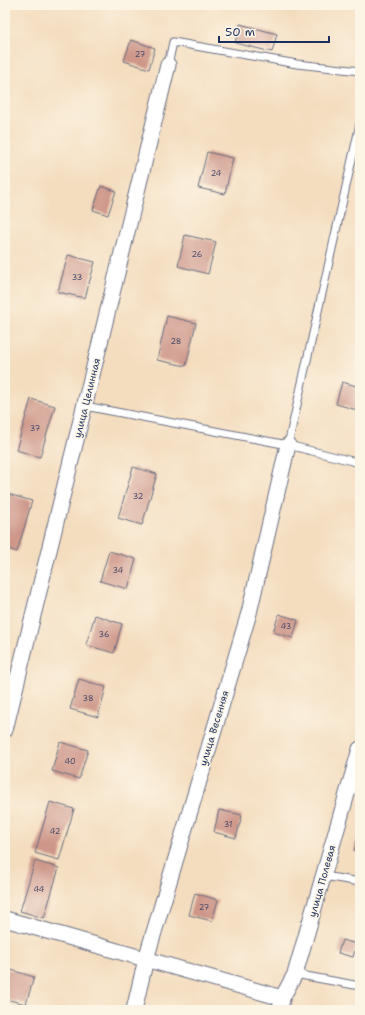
<svg xmlns="http://www.w3.org/2000/svg" width="365" height="1015" font-family="'Shantell Sans',sans-serif">
	<style>
		.building { fill: #cd9689 }
		.lines { fill: none; stroke-linecap: round; stroke-linejoin: round }
		.service-casing { stroke: #676c80; stroke-width: 9 }
		.minor-casing { stroke: #676c80; stroke-width: 17 }
		.service { stroke: #fff; stroke-width: 7 }
		.minor { stroke: #fff; stroke-width: 15 }
		.labels { text-anchor: middle; dominant-baseline: central; stroke-width: 3; stroke-linejoin: round; paint-order: stroke }
		.number-label { font-size: 8px; fill: #484969 }
		.street-label { font-size: 10px; fill: #1b2f5e; stroke: #fcf5e5 }
	</style>
	<rect width="100%" height="100%" fill="#fcf5e5"/>
	<filter id="ink" filterUnits="userSpaceOnUse"><feTurbulence type="fractalNoise" baseFrequency=".025" numOctaves="2"/><feDisplacementMap in="SourceGraphic" scale="8" xChannelSelector="R" yChannelSelector="G"/><feConvolveMatrix kernelMatrix="1 2 1 2 8 2 1 2 1" color-interpolation-filters="sRGB"/></filter>
	<filter id="wash" filterUnits="userSpaceOnUse"><feTurbulence type="fractalNoise" baseFrequency=".012" numOctaves="4" result="noise"/><feDisplacementMap in="SourceGraphic" scale="16" xChannelSelector="R" yChannelSelector="G"/><feGaussianBlur stdDeviation="0.9" result="paint"/><feColorMatrix in="noise" values="0 0 0 0 0 0 0 0 0 0 0 0 0 0 0 0 0 1.4 0 .05"/><feComposite in="paint" operator="in"/></filter>
	<g filter="url(#wash)">
		<rect width="100%" height="100%" fill="#f4ddbf"/>
		<g id="blocks">
			<g class="building">
				<path d="M240 24 277 34 272 52 235 43Z"/>
				<path d="M131 40 155 48 149 69 124 61Z"/>
				<path d="M207 152 233 158 225 194 198 188Z"/>
				<path d="M101 186 116 191 108 215 93 210Z"/>
				<path d="M185 235 216 242 208 274 178 266Z"/>
				<path d="M68 255 95 262 85 298 58 292Z"/>
				<path d="M167 316 196 323 186 366 157 360Z"/>
				<path d="M342 382 360 387V399L357 410 336 404Z"/>
				<path d="M31 399 55 406 40 457 16 450Z"/>
				<path d="M133 467 157 474 142 525 118 518Z"/>
				<path d="M8 494 32 501 17 552 5 548V503Z"/>
				<path d="M109 551 136 559 128 589 100 581Z"/>
				<path d="M279 614 298 620 293 638 273 632Z"/>
				<path d="M95 615 122 624 114 653 86 645Z"/>
				<path d="M79 679 106 687 98 717 70 709Z"/>
				<path d="M60 742 88 750 79 779 52 771Z"/>
				<path d="M50 802 74 809 59 860 35 853Z"/>
				<path d="M219 810 242 815 236 838 214 832Z"/>
				<path d="M360 830V853L354 851Z"/>
				<path d="M35 861 59 868 44 918 20 911Z"/>
				<path d="M195 893 218 900 212 921 189 915Z"/>
				<path d="M342 940 357 944 353 957 338 953Z"/>
				<path d="M8 969 34 977 26 1004 5 999V979Z"/>
			</g>
		</g>
	</g>
	<g filter="url(#ink)">
		<use href="#blocks" fill-opacity="0" stroke="#676c80" stroke-width="1"/>
		<g class="lines">
			<defs>
				<g id="service">
					<path d="M168 65 173 42 297 64 360 71"/>
					<path d="M85 406 288 445 360 463"/>
					<path d="M288 445 360 124"/>
					<path d="M324 876 360 882"/>
					<path d="M295 974 360 986"/>
				</g>
				<g id="minor">
					<path d="M5 730 168 65"/>
					<path d="M5 919 282 998"/>
					<path d="M134 1010 146 959 249 613 288 445"/>
					<path d="M280 1010 282 998 295 974 360 749"/>
				</g>
			</defs>
			<use href="#service" class="service-casing"/>
			<use href="#minor" class="minor-casing"/>
			<use href="#service" class="service"/>
			<use href="#minor" class="minor"/>
		</g>
	</g>
	<g class="labels">
		<g class="number-label">
			<text x="140" y="54">27</text>
			<text x="216" y="173">24</text>
			<text x="197" y="254">26</text>
			<text x="77" y="277">33</text>
			<text x="176" y="341">28</text>
			<text x="35" y="428">37</text>
			<text x="138" y="496">32</text>
			<text x="118" y="570">34</text>
			<text x="286" y="626">43</text>
			<text x="104" y="634">36</text>
			<text x="88" y="698">38</text>
			<text x="70" y="761">40</text>
			<text x="228" y="824">31</text>
			<text x="55" y="831">42</text>
			<text x="39" y="889">44</text>
			<text x="204" y="907">27</text>
		</g>
		<g class="street-label">
			<text transform="translate(87 398) rotate(-76)">улица Целинная</text>
			<text transform="translate(214 728) rotate(-73)">улица Весенняя</text>
			<text transform="translate(322 881) rotate(-74)">улица Полевая</text>
		</g>
	</g>
	<rect width="365" height="1015" fill="none" stroke="#fcf5e5" stroke-width="20"/>
	<path d="M219 36v6h110v-6" fill="none" stroke="#1b2f5e" stroke-width="2"/>
	<text x="225" y="36" font-size="12" fill="#1b2f5e" stroke="#fcf5e5" stroke-width="3" paint-order="stroke">50 m</text>
</svg>
